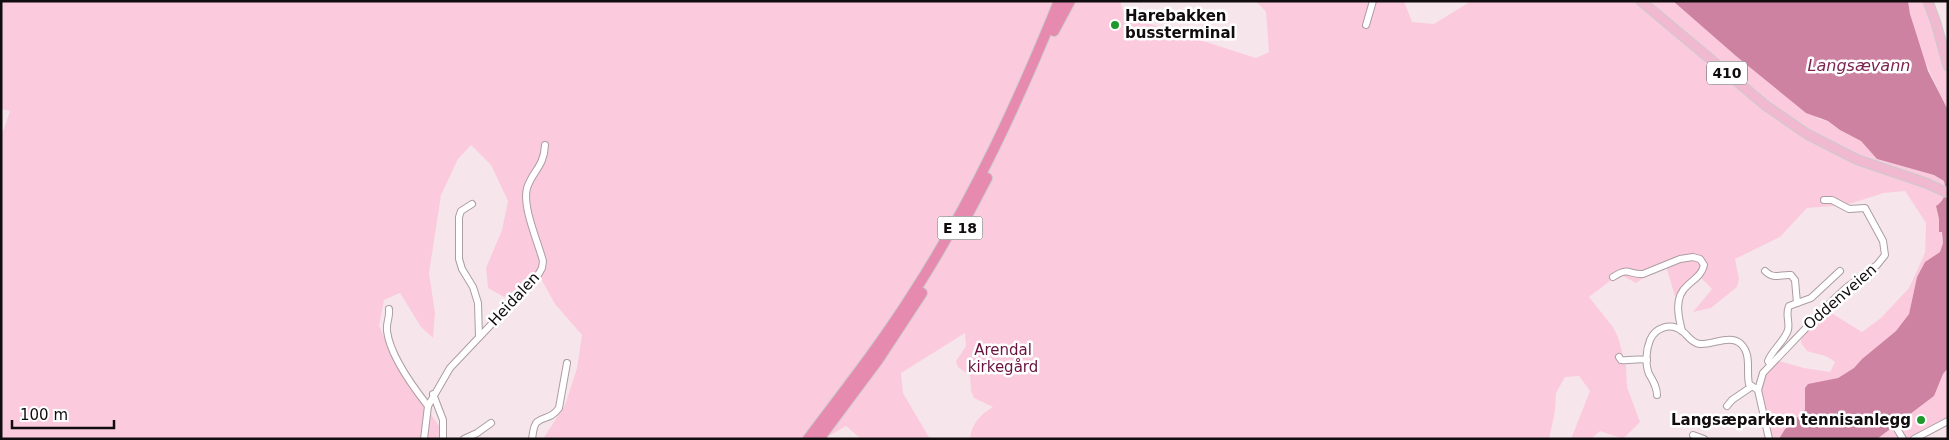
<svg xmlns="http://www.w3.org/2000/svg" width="1949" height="440" font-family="'DejaVu Sans',sans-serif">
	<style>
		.green { fill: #fbcbdd }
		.water { fill: #cc82a0 }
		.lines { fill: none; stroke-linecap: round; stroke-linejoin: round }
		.minor-casing { stroke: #ac9da2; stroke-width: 8 }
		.major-casing { stroke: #cbcaca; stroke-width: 11 }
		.highway-casing { stroke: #cbcaca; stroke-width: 12 }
		.minor { stroke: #fff; stroke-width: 6 }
		.major { stroke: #f0b9d0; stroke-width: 9 }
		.highway { stroke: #e68ab0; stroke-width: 10 }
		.poi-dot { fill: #1f992c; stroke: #fff; stroke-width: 2 }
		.labels { text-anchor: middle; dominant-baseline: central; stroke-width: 5; stroke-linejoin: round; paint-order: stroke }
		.shield { fill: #fff; stroke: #585556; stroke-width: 1 }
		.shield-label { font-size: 14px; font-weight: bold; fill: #110c0e }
		.poi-label { font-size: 15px; font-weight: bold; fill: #110c0e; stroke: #fff; text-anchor: start }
		.street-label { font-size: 15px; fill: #110c0e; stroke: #fff }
		.park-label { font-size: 15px; fill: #6a1240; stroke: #fff }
		.water-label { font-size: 16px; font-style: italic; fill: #7c244f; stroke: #fff }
	</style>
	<rect width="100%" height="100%" fill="#f6e6eb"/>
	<g class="green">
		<path d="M1 1H1120L1125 16 1256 58 1269 52 1266 12 1256 1H1404L1412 22 1434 24 1471 1H1673L1736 56 1819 119 1828 121 1840 130 1861 141 1877 159 1934 175 1944 181C1947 192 1945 200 1936 207L1939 219V232H1942L1943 243 1940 252 1925 262 1917 277 1909 314 1896 331 1862 359 1854 368 1838 378 1811 384V405L1785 429 1779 439H1765L1767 427 1755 395 1775 360 1804 368 1830 372 1835 362C1826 354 1818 355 1807 351L1801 343 1802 332 1828 311 1862 332 1881 318 1909 288 1925 253 1926 223 1905 191 1884 193 1846 205 1807 208 1780 237 1735 259 1739 279 1737 287 1711 308 1693 312 1712 289 1700 277 1691 283 1681 303 1676 300 1666 266 1656 270 1636 283 1619 274 1589 297 1613 327 1618 337 1626 366 1627 387 1640 422 1623 439 1600 431 1591 439H1571L1590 391 1579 376 1565 377 1556 393 1555 411 1549 439H970C971 424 981 414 993 407L974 398 971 391 970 376 958 367 956 361 966 346 965 333 901 373 903 393 930 439H861L846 426 824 439H543L565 405 577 368 582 335 555 304 540 277 504 297 488 288 486 268 502 230 508 201 491 165 471 145 458 159 441 195 429 273 435 313 433 338 421 327 400 293 384 300 379 326 396 363 441 429 438 439H1V132L4 129 10 111 1 109Z"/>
		<path d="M1908 1H1926L1948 61V110C1931 76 1913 40 1908 1Z"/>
		<path d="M1948 368V418L1915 439H1877L1934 396 1943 374Z"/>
	</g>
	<path class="water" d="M1673 1H1908L1910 14 1928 71 1948 110V368L1943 374 1934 396 1877 439H1779L1785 429 1805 410V388L1808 384 1838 378 1854 368 1862 359 1896 331 1909 314 1917 277 1925 262 1940 252 1943 243 1942 232H1939V219L1936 206C1945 200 1947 192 1944 181L1934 175 1877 159 1861 141 1840 130 1828 121 1806 113 1736 56Z"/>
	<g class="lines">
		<defs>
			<g id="minor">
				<path d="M1366 25 1373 1"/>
				<path d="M472 204 461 211 459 217V259L462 269 473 287 478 303 479 337"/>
				<path d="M1765 271C1774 280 1781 274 1791 275L1795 280 1797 303"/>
				<path d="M1613 277C1630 266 1628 275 1643 274L1680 259 1693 257 1700 259 1704 265C1702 275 1694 279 1687 286 1674 297 1678 316 1682 331"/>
				<path d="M389 309C390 317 386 323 387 331 390 355 413 387 428 406"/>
				<path d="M1619 357 1621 360C1630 361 1638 358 1647 360"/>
				<path d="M1770 364 1768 361C1772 350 1784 342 1788 330 1790 322 1785 314 1789 306L1811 298 1840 271"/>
				<path d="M433 394 443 420V439"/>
				<path d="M1657 395C1657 387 1653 381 1649 374 1645 364 1646 350 1650 340 1655 328 1670 322 1682 331 1688 335 1691 343 1700 344 1713 345 1730 334 1741 344 1752 355 1746 371 1749 384L1758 390"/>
				<path d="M1727 406 1732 400 1751 387"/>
				<path d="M1896 427 1903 439"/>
				<path d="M1693 435 1704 439"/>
				<path d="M424 439 428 406 450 368 538 275 542 268 543 261C538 242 522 207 527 188 533 170 544 167 545 145"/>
				<path d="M464 439 477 433 491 423"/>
				<path d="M532 439C533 434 533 426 537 422 545 416 551 419 559 408L567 363"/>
				<path d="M1769 439 1758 390 1763 373 1826 307 1846 288 1877 265 1885 255 1883 241 1865 208 1849 209 1832 200H1824"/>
				<path d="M1914 439 1948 421"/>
			</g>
			<g id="major">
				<path d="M1641 1 1765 105 1807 134 1858 160 1926 183 1948 193"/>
				<path d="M1928 1 1936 23 1948 66"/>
			</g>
			<g id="highway">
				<path d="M1054 31 1070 1"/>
				<path d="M968 214 987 178"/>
				<path d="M808 439C844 391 882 343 914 292 973 200 1018 102 1059 1"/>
				<path d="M819 439 878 360 922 293"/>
			</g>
		</defs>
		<use href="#minor" class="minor-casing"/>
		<use href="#major" class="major-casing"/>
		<use href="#highway" class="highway-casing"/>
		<use href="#minor" class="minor"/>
		<use href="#major" class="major"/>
		<use href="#highway" class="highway"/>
	</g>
	<g class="poi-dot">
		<circle cx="1115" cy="25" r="5"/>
		<circle cx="1921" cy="420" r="5"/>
	</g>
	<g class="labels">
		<g class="shield">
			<rect x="1707" y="61.5" width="40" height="23" rx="4"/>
			<rect x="937.5" y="216.5" width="45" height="23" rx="4"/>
		</g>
		<g class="shield-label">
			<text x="1727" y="73">410</text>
			<text x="960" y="228">E 18</text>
		</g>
		<g class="poi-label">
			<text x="1125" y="16">Harebakken<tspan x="1125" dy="17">bussterminal</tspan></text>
			<text x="1911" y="420" text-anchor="end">Langsæparken tennisanlegg</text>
		</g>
		<g class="street-label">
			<text transform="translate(1840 297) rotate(-41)">Oddenveien</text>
			<text transform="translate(514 299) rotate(-47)">Heidalen</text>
		</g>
		<g class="park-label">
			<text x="1003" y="350">Arendal<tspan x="1003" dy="17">kirkegård</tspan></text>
		</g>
		<g class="water-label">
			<text x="1859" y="65">Langsævann</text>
		</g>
	</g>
	<rect width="1949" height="440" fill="none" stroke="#110c0e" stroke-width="5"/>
	<path d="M12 420v8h102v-8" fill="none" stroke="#110c0e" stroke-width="2.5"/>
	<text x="20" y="420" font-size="15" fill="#110c0e" stroke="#ffffff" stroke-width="4" paint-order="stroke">100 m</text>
</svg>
